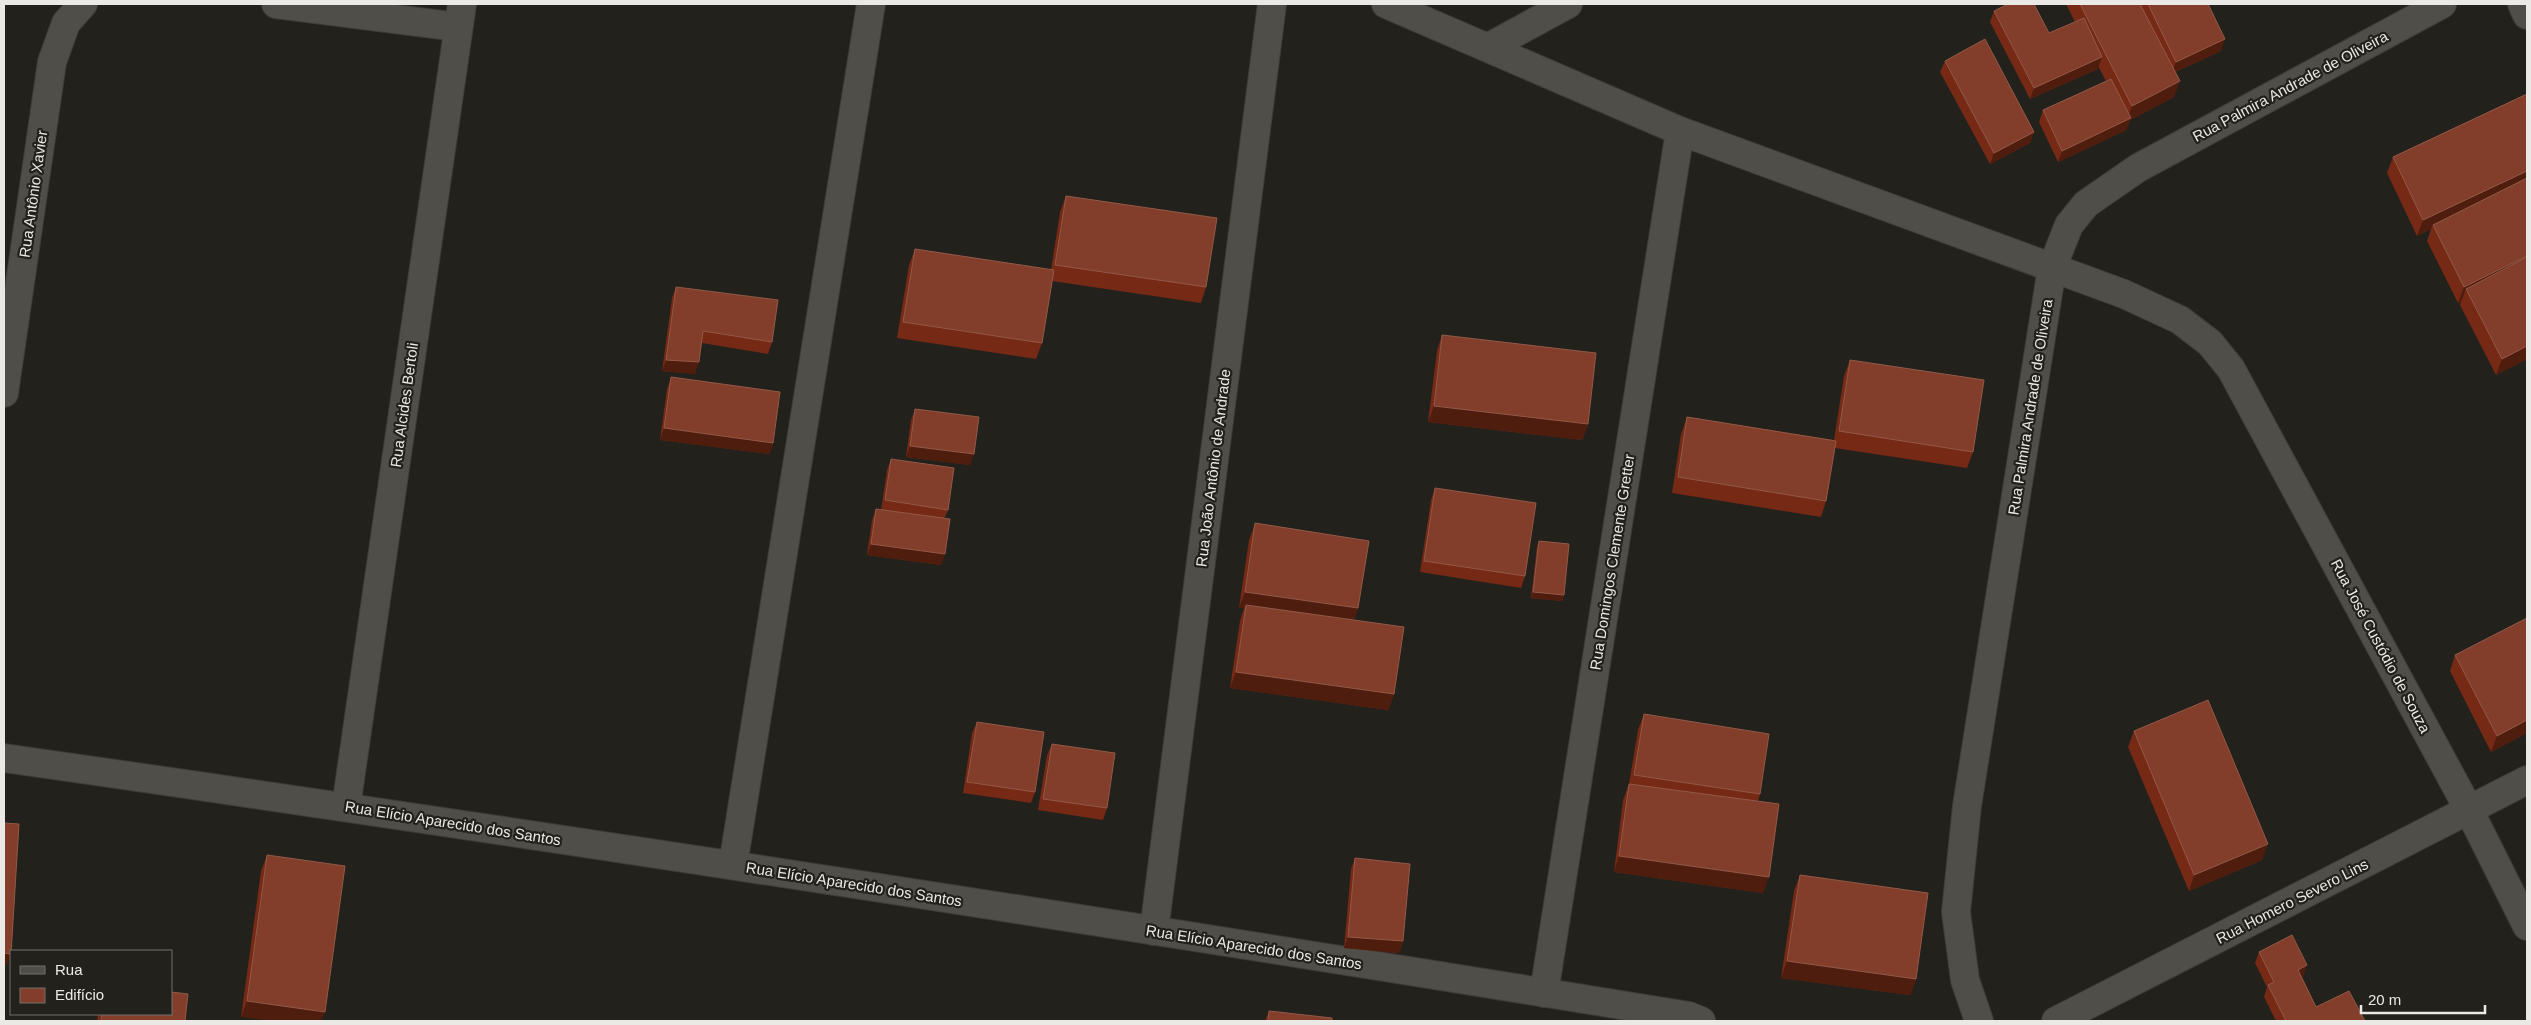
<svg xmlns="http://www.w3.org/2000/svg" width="2531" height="1025" font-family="Arial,sans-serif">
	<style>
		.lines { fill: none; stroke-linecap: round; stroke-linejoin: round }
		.street-casing { stroke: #3d3c38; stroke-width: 30 }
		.secondary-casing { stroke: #3d3c38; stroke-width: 30 }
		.street { stroke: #4f4e48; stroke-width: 28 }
		.secondary { stroke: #4f4e48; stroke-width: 28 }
		.wall { fill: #762915 }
		.shaded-wall { fill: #4f1d0e }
		.building { fill: #823e2b; stroke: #925948 }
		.labels { text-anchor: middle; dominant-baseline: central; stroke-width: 4.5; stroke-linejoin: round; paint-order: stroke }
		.street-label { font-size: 15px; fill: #eae9e6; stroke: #23211c }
	</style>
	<rect width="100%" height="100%" fill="#23211c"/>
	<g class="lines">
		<defs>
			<g id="street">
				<path d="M276 4 458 27"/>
				<path d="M1386 4 1680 131 2124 294 2180 320 2210 343 2231 369 2469 810 2527 926"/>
				<path d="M1489 47 1568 4"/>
				<path d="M4 393 52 62 66 23 83 4"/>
				<path d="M4 758C566 838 1128 925 1689 1016L1701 1021"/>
				<path d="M346 807 462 4"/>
				<path d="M733 865 871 4"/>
				<path d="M1154 931 1272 4"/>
				<path d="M1544 993 1680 131"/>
				<path d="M1979 1021 1965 980 1956 912 1967 806 2052 268 2069 225 2086 204 2138 168 2442 4"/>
				<path d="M2056 1021 2527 780"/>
			</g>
			<path id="secondary" d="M2522 4 2527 15"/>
		</defs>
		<use href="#street" class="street-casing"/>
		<use href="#secondary" class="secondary-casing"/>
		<use href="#street" class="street"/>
		<use href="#secondary" class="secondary"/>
	</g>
	<g class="wall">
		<path d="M2066 4H2208L2221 51 2175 72 2174 97 2130 120 2126 130 2058 162 2039 122 2043 110 2106 81 2098 66V69L2030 99 1990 22 1994 11 2049 33 2075 22Z"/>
		<path d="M1945 61 2034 132 2030 143 1990 164 1940 72Z"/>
		<path d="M2527 94V359L2496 375 2460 305 2461 302 2458 303 2427 241 2431 229 2417 236 2387 173 2393 157Z"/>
		<path d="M1066 196 1206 287 1201 303 1052 281 1042 343 1036 359 897 338 909 265 915 249 1051 270 1060 212Z"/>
		<path d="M676 287 772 342 768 354 702 343 695 374 662 371 672 298Z"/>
		<path d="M1442 335 1588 424 1582 440 1428 422 1437 351Z"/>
		<path d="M1850 360 1973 452 1967 468 1835 448 1826 501 1821 517 1672 493 1681 434 1687 417 1834 440 1844 376Z"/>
		<path d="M671 377 773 443 769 454 660 440 667 389Z"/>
		<path d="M915 409 970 465 906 457 911 420Z"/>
		<path d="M891 459 948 510 944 519 941 565 867 555 872 520 876 509 881 510 887 470Z"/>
		<path d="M1435 488 1525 576 1521 588 1420 572 1431 500Z"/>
		<path d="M1255 523 1358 608 1354 620 1394 694 1388 710 1230 688 1240 621 1244 608H1239L1249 540Z"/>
		<path d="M1539 541 1564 595 1562 601 1531 598 1537 546Z"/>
		<path d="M2455 655 2527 733 2491 752 2450 671Z"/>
		<path d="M1644 714 1760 794 1758 801 1763 893 1614 872 1623 800 1629 784 1638 730Z"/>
		<path d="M977 722 1035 792 1031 803 963 793 972 733Z"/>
		<path d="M2134 731 2262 860 2189 891 2128 747Z"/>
		<path d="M1052 744 1107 808 1103 820 1038 810 1047 755Z"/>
		<path d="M267 855 325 1012 241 1017 261 871Z"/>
		<path d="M1355 858 1403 941 1399 953 1344 948 1351 869Z"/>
		<path d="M1800 875 1916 979 1910 995 1781 978 1794 891Z"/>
		<path d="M2259 952 2303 977 2302 978 2316 1007 2365 1021H2276L2264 997 2267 987 2255 963Z"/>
		<path d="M1269 1011 1332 1021H1265Z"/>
		<path d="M98 1014H171L185 1021H97Z"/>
	</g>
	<g class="shaded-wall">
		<path d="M2225 39 2221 51 2172 73 2176 62Z"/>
		<path d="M2102 57 2098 69 2030 99 2034 88Z"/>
		<path d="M2180 81 2174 97 2130 120 2126 130 2058 162 2062 151 2127 120 2132 106Z"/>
		<path d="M2034 132 2030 143 1990 164 1994 153Z"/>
		<path d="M2527 171V184L2433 225 2431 229 2417 236 2423 220Z"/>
		<path d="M2527 256V269L2466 289 2461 302 2458 303 2464 287Z"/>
		<path d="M2527 346V359L2496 375 2502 359Z"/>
		<path d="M666 360 699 362 695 374 662 371Z"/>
		<path d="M1434 406 1588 424 1582 440 1428 422Z"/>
		<path d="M664 428 773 443 769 454 660 440Z"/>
		<path d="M910 446 974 454 970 465 906 457Z"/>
		<path d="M871 544 945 554 941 565 867 555Z"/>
		<path d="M1245 592 1358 608 1353 624 1246 605 1244 608H1239Z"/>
		<path d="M1533 592 1564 595 1562 601 1531 598Z"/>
		<path d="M1236 672 1394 694 1388 710 1230 688Z"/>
		<path d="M2527 720V733L2491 752 2497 736Z"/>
		<path d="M2268 844 2262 860 2189 891 2194 875Z"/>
		<path d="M1619 856 1769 877 1763 893 1614 872Z"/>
		<path d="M1348 937 1403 941 1399 953 1344 948Z"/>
		<path d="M4 953 11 954 7 965H4Z"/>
		<path d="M1787 961 1916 979 1910 995 1781 978Z"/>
		<path d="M2307 965 2303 977 2294 982 2298 970Z"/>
		<path d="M247 1001 325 1012 321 1021H270L241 1017Z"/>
	</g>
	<g class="building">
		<path d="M2008 4H2034L2049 33 2084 18 2102 57 2034 88 1994 11Z"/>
		<path d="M2080 4H2140L2180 81 2132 106Z"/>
		<path d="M2148 4H2208L2225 39 2176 62Z"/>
		<path d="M1985 39 2034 132 1994 153 1945 61Z"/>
		<path d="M2111 79 2131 118 2062 151 2043 110Z"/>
		<path d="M2527 94V171L2423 220 2393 157Z"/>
		<path d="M2527 178V256L2464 287 2433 225Z"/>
		<path d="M1066 196 1217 218 1206 287 1055 265Z"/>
		<path d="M915 249 1054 270 1042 343 903 322Z"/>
		<path d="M2527 257V346L2502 359 2466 289Z"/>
		<path d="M676 287 778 300 772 342 703 331 699 362 666 360Z"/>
		<path d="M1442 335 1596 353 1588 424 1434 406Z"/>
		<path d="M1850 360 1984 380 1973 452 1839 431Z"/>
		<path d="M671 377 780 392 773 443 664 428Z"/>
		<path d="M915 409 979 417 974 454 910 446Z"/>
		<path d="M1687 417 1836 441 1826 501 1678 477Z"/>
		<path d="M891 459 954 468 948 510 885 500Z"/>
		<path d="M1435 488 1536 503 1525 576 1424 561Z"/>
		<path d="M876 509 950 519 945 554 871 544Z"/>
		<path d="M1255 523 1369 541 1358 608 1245 592Z"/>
		<path d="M1539 541 1569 544 1564 595 1533 592Z"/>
		<path d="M1246 605 1404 627 1394 694 1236 672Z"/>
		<path d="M2527 618V720L2497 736 2455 655Z"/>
		<path d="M2208 700 2268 844 2194 875 2134 731Z"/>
		<path d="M1644 714 1769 734 1760 794 1634 775Z"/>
		<path d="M977 722 1044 732 1035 792 967 782Z"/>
		<path d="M1052 744 1115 753 1107 808 1043 799Z"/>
		<path d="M1629 784 1779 804 1769 877 1619 856Z"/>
		<path d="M4 823 19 824 11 954 4 953Z"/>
		<path d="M267 855 345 866 325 1012 247 1001Z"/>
		<path d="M1355 858 1410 864 1403 941 1348 937Z"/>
		<path d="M1800 875 1928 893 1916 979 1787 961Z"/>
		<path d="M2292 935 2307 965 2298 970 2316 1007 2349 991 2365 1021H2286L2268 985 2274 982 2259 952Z"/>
		<path d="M171 992 188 994 185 1021H101L102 1014H171Z"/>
		<path d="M1269 1011 1332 1018V1021H1268Z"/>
	</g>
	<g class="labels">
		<g class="street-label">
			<text transform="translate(2290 86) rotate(-28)">Rua Palmira Andrade de Oliveira</text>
			<text transform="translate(33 194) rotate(-82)">Rua Antônio Xavier</text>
			<text transform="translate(404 405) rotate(-82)">Rua Alcides Bertoli</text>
			<text transform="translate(2030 407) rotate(-81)">Rua Palmira Andrade de Oliveira</text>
			<text transform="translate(1213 468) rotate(-83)">Rua João Antônio de Andrade</text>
			<text transform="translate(1612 562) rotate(-81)">Rua Domingos Clemente Gretter</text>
			<text transform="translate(2381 646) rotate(62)">Rua José Custódio de Souza</text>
			<text transform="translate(453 823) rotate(9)">Rua Elício Aparecido dos Santos</text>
			<text transform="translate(854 884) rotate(9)">Rua Elício Aparecido dos Santos</text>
			<text transform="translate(2292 901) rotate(-27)">Rua Homero Severo Lins</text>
			<text transform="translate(1254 947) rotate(9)">Rua Elício Aparecido dos Santos</text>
		</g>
	</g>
	<rect width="2531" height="1025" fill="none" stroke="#eae9e6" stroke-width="10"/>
	<rect x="10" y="950" width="162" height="65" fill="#23211c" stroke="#73716d"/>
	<rect x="20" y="966" width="25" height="8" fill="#4f4e48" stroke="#73716d"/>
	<text x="55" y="975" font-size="15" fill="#eae9e6">Rua</text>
	<rect x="20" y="988" width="25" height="15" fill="#823e2b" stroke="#73716d"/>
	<text x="55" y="1000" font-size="15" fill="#eae9e6">Edifício</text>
	<path d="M2361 1005v8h124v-8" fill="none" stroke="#eae9e6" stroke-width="2.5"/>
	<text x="2368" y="1005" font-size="15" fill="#eae9e6" stroke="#23211c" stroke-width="4" paint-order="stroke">20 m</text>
</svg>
